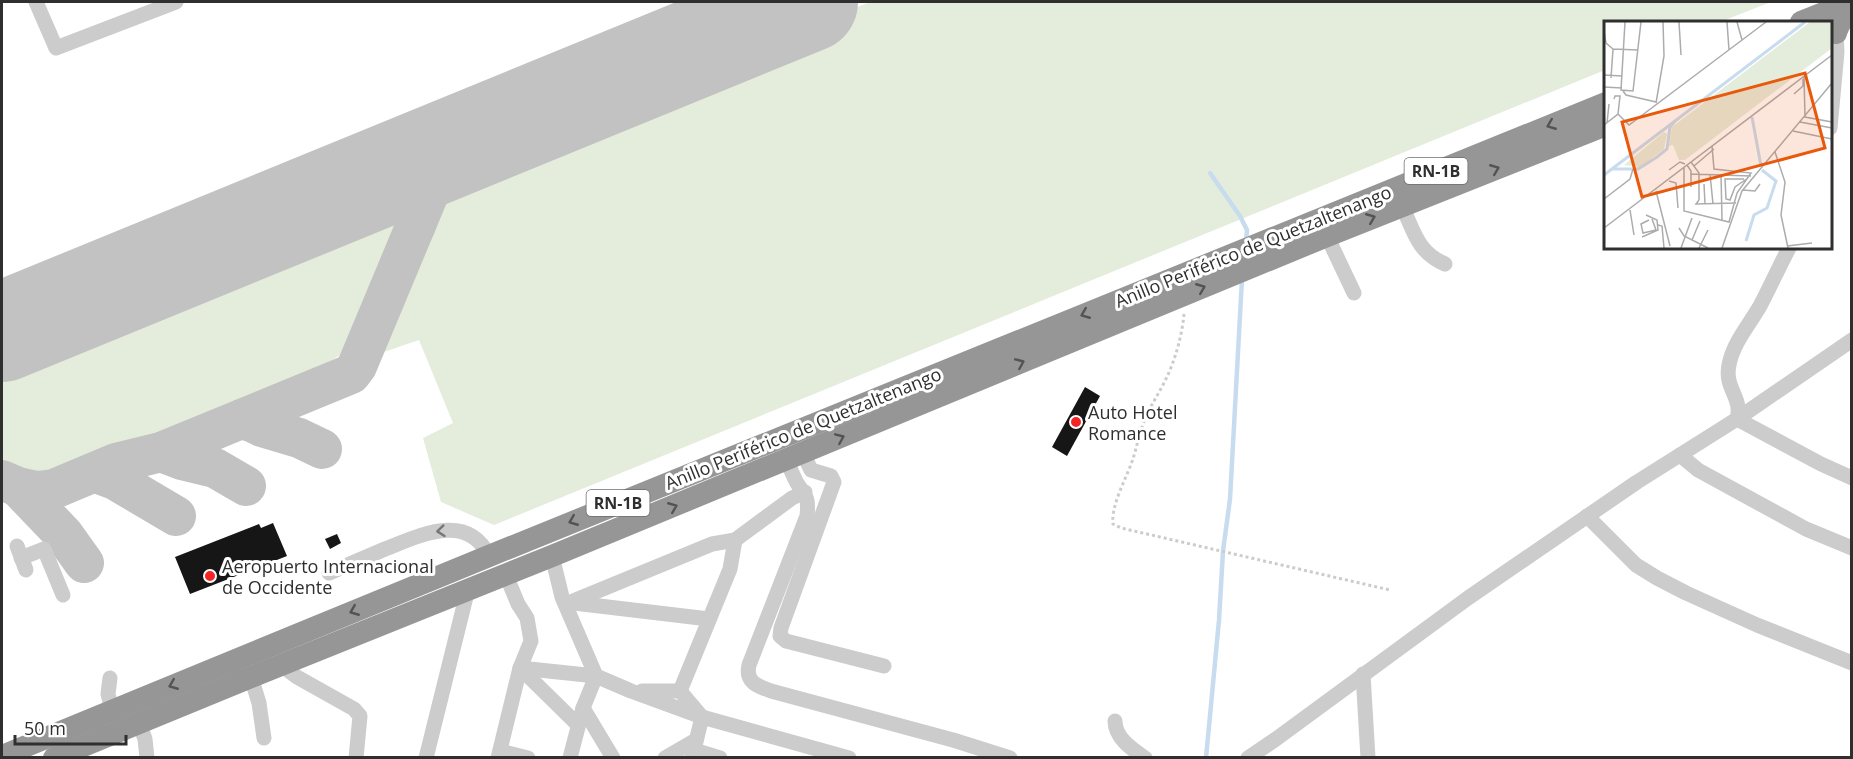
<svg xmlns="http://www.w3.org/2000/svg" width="1853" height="759" font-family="'Open Sans',sans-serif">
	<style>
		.green { fill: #e4eddc }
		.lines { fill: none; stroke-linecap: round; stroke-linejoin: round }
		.stream { stroke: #c7dcef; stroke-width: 4.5 }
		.taxiway { stroke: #c2c2c2; stroke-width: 40 }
		.runway { stroke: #c2c2c2; stroke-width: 100 }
		.building { fill: #161616 }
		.path { stroke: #ccc; stroke-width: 3; stroke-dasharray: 3 3; stroke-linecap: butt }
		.minor { stroke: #ccc; stroke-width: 15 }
		.highway { stroke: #969696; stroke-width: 22 }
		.oneway { stroke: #535353 }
		.oneway2 { stroke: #767676 }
		.poi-dot { fill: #f32524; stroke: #fff; stroke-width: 2 }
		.labels { text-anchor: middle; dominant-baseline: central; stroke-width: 6; stroke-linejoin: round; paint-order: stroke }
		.shield { fill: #fff; stroke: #6d6d6d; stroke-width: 1.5 }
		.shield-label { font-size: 16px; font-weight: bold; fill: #2f2f2f }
		.street-label { font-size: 18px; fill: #2f2f2f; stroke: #fff }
		.poi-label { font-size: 18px; fill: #2f2f2f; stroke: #fff; text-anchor: start }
		.inset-river { fill: none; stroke: #c7dcef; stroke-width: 3 }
		.inset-road { fill: none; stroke: #acacac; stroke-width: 1.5 }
		.view { fill: #e8590c; fill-opacity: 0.15; stroke: #e8590c; stroke-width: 3 }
		.inset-edge { fill: none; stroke: #2f2f2f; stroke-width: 3 }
	</style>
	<rect width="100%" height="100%" fill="#fff"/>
	<g class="green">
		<path d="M870 2H1771L1720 22H1606L1605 70 494 525 441 502 423 438 453 423 419 340 381 353 443 194 456 175 486 158Z"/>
		<path d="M369 206 383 207 395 216 397 226 396 235 357 332 343 353 324 366 58 473C38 475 20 469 2 462V355Z"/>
	</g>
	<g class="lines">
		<g class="stream">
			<path d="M1210 173 1240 216 1247 230 1246 241"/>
			<path d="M1206 758 1219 620 1223 551 1230 499 1242 279"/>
		</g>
		<g class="taxiway">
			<path d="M352 189C384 180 425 179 416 225"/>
			<path d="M242 419 254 423 262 427 299 438 322 449"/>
			<path d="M161 452 182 460 215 468 246 486"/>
			<path d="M96 473 115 480 176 516"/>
			<path d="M2 480 18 487 37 491 54 489 116 463 161 452 351 374 357 366 428 196C440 174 453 156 474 142 487 134 502 129 516 121"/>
			<path d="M18 487 64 535 84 563"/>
		</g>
		<path class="runway" d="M2 332 808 2"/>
	</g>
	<g class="building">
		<path d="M1085 387 1100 396 1067 456 1052 447Z"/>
		<path d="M273 523 287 556 190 594 175 557 259 524 261 528Z"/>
		<path d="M337 534 341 543 330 549 325 539Z"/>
	</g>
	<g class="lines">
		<path class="path" d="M1184 314C1182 336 1175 361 1165 381 1158 395 1149 408 1144 422 1138 437 1136 452 1130 467 1124 482 1111 507 1113 524L1121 528 1390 590"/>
		<g class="minor">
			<path d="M36 2 56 48 176 2"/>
			<path d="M1830 128 1837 52 1836 33"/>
			<path d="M1402 206C1414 231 1417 252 1445 264"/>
			<path d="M1327 236 1354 293"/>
			<path d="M1789 248C1779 267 1770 287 1760 306 1749 325 1733 343 1729 365 1724 389 1743 397 1737 419L1821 464 1852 478"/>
			<path d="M803 453 811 470 831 476 834 482 781 628 780 636 786 641 884 666"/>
			<path d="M1680 455 1698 470 1806 529 1852 548"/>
			<path d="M786 460C790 467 793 476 797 483 806 497 809 497 807 516L749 665C745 682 757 686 771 691L953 740 1010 758"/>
			<path d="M1587 516 1636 565 1657 578 1686 593 1757 625 1852 663"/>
			<path d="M17 546 26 570"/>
			<path d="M552 556 562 597 596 676 583 708 570 758"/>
			<path d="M21 558 44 549 63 595"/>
			<path d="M329 573C348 565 366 557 385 549 419 536 467 511 489 556"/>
			<path d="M574 603 709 619"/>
			<path d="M566 604 712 544 735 540 792 498 805 492"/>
			<path d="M281 665 297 677 354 709 360 716 356 758"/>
			<path d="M520 668 596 676 631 691 702 717 849 758"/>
			<path d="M520 668 578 725"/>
			<path d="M1363 674 1368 758"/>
			<path d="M251 677 259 703 264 738"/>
			<path d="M110 678 108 694 112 710"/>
			<path d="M642 691H680L702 717 692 758"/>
			<path d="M680 691 730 569 735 540"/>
			<path d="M583 708 613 758"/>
			<path d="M1115 721C1115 738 1132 749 1145 758"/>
			<path d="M139 723 145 739 147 758"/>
			<path d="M694 750 720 758"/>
			<path d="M500 751 528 758"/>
			<path d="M426 758 468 589"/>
			<path d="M498 758 520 668 531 641 527 618 518 604 506 575"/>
			<path d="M665 758 696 740"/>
			<path d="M1248 758 1276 739 1468 598 1637 482 1737 419 1852 340"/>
		</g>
		<g class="highway">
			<path d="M1801 22 1851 2"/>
			<path d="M1836 33C1839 24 1842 18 1852 14"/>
			<path d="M2 756 489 556 1606 103"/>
			<path d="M54 758 251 677 552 556 1327 236 1606 125"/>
		</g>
	</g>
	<defs><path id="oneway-chevron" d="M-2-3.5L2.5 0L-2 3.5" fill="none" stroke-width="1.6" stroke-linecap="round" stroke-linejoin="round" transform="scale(1.5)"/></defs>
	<g class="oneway">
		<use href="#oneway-chevron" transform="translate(1551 125) rotate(158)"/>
		<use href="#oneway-chevron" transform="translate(1495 169) rotate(-22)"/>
		<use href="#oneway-chevron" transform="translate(1371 218) rotate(-22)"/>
		<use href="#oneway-chevron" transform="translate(1201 288) rotate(-22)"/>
		<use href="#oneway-chevron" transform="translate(1085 314) rotate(158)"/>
		<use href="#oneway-chevron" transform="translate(1020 363) rotate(-23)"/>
		<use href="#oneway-chevron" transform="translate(840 438) rotate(-23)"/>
		<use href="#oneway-chevron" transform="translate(673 507) rotate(-22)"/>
		<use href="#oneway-chevron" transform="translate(573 521) rotate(158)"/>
		<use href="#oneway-chevron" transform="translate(354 611) rotate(158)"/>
		<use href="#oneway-chevron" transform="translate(173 685) rotate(158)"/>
	</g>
	<use class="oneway2" href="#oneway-chevron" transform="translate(441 531) rotate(174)"/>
	<g class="poi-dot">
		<circle cx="1076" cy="422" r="6"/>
		<circle cx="210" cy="576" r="6"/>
	</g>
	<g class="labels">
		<g class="shield">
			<rect x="1404.5" y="158" width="63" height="26" rx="4.5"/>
			<rect x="586.5" y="490" width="63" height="26" rx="4.5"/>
		</g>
		<g class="shield-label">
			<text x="1436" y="171">RN-1B</text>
			<text x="618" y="503">RN-1B</text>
		</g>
		<g class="street-label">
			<text transform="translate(1253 246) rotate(-22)">Anillo Periférico de Quetzaltenango</text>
			<text transform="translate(803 428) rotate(-22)">Anillo Periférico de Quetzaltenango</text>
		</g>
		<g class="poi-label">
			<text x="1088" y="412">Auto Hotel<tspan x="1088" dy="21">Romance</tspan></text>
			<text x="222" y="566">Aeropuerto Internacional<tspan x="222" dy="21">de Occidente</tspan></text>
		</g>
	</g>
	<g transform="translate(1604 21)">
		<rect width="228" height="228" fill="#fff"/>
		<path d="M206 1H228V27L81 139H75L69 124 65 125 68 106ZM60 111 63 113 60 128 36 146 20 144Z" fill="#e4eddc"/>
		<path class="inset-river" d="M148 96 157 145M8 148H34L53 136 63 128 66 106 72 99M0 154 201 1M142 220 150 194 163 187 172 160 158 149"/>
		<path class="inset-road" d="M21 1 17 69 29 70 37 1M75 1 77 34M123 1 125 29M133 1 138 19M0 10 2 22 9 28M9 28 34 29M0 54 18 55M200 55 201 96 228 101M7 57 9 28M0 66 18 67M19 70 22 74 52 81M190 73 199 65V58M52 82 60 35 59 1M14 93 25 104 162 1M196 101 228 107M3 102 5 83M0 104 14 93 16 75H11L10 78M189 110 228 118M171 131 181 161 177 194 184 227M87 141 95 152V179M83 144 87 150V166M90 145 110 128M80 147V190L125 201 133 172 147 152 110 148 108 125M65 149 76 141 81 143M87 153 147 155M106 153 109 183M117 153 118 199M140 158H121L122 178 126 179 131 166 144 157M65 160 72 162 74 187M100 163 101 183M139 169 151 170 156 163M52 170 66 225M0 178 26 158 29 148M95 179 92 183 132 182M26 189 30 214M45 199 37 203 39 212 52 209 48 198M54 204 58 205 60 227M0 207 228 34M75 207 80 215 104 227M38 216 54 209 53 199 42 194M88 219 96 200M183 225 208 222M77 227 88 197M95 227 104 209M118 227 138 170 228 62"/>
		<path class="view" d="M201 52 221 127 38 176 18 101Z"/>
		<rect width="228" height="228" class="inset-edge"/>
	</g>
	<rect width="1853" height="759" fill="none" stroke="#2f2f2f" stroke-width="6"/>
	<path d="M15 735v9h111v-9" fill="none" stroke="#2f2f2f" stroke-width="3"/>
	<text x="24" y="735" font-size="18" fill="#2f2f2f" stroke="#ffffff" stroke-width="4.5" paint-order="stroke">50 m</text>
</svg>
